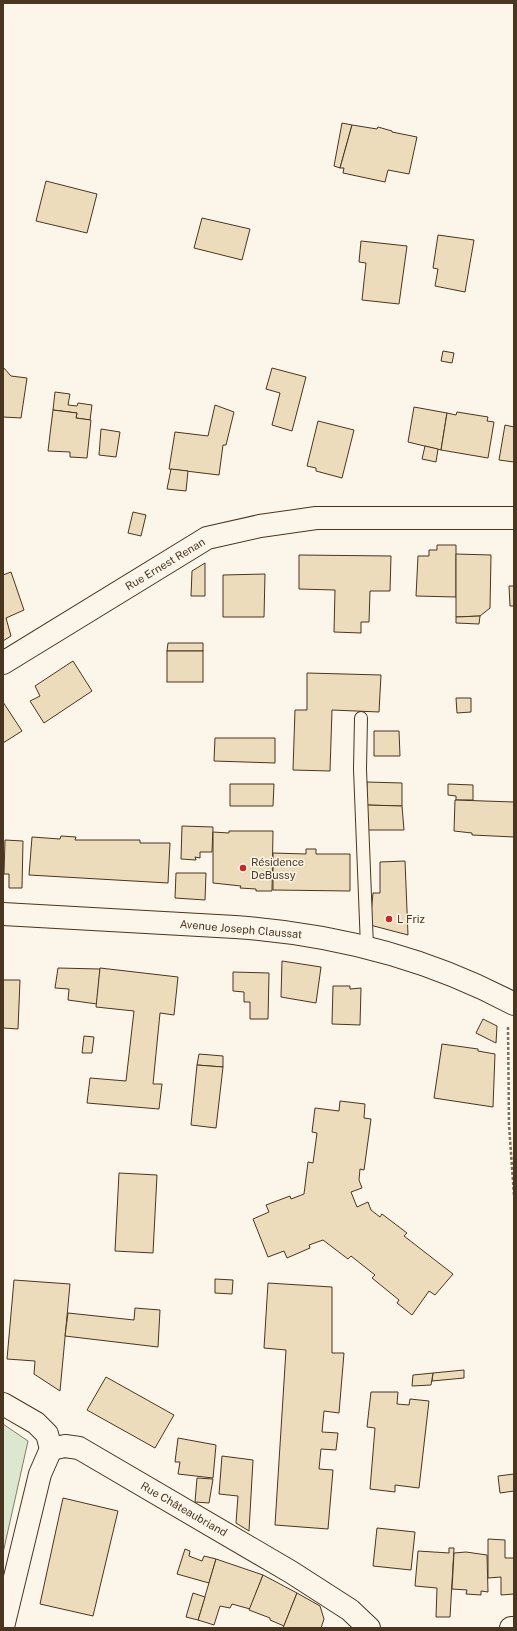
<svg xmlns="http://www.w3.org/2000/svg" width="517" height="1631" font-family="'Public Sans',sans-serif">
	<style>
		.green { fill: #dce7d0; stroke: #887966 }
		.building { fill: #ecdcbc; stroke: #4a3520 }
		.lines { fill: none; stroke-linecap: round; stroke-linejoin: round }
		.lane-casing { stroke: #4a3520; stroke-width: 14 }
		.street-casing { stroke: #4a3520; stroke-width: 24 }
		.secondary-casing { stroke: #4a3520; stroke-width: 24 }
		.path { stroke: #7f6f5c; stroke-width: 2.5; stroke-dasharray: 3 2; stroke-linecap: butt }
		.lane { stroke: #fbf6e9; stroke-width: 12 }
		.street { stroke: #fbf6e9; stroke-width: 22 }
		.secondary { stroke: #fbf6e9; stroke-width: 22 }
		.poi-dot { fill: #c62828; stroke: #fbf6e9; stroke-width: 1.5 }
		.labels { text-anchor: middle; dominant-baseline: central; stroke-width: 3; stroke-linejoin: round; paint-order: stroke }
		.street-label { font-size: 11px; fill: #4a3520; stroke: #fbf6e9 }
		.poi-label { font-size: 11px; fill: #4a3520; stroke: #fbf6e9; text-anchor: start }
	</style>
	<rect width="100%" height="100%" fill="#fbf6e9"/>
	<path class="green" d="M3 1424 28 1441 3 1553Z"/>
	<g class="building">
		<path d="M342 123 352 125 340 168 334 166Z"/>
		<path d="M352 125 377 129 378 127 392 131V132L417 137 409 174 388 170 385 182 343 173 344 168H340Z"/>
		<path d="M46 181 97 194 87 233 36 221Z"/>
		<path d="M202 218 250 229 242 260 194 248Z"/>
		<path d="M438 235 474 240 465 292 435 286 438 269 433 268Z"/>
		<path d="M361 241 407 246 399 304 362 300 366 263 359 262Z"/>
		<path d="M443 351 454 353 452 363 441 361Z"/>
		<path d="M3 367 11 376 27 378 21 418 3 417Z"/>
		<path d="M272 368 306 377 292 431 272 425 280 393 266 389Z"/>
		<path d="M55 392 70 394 68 405 77 406 78 403 92 405 90 420 76 418 77 413 53 410Z"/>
		<path d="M215 405 234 412 226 445H223L219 475 169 469 175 432 208 436Z"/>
		<path d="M414 407 447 413 441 450 408 442Z"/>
		<path d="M53 410 77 413 76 418 91 420 87 458 70 457V452L48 451Z"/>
		<path d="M457 412 488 417 487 421 494 422 488 458 441 450 447 413 456 415Z"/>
		<path d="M318 421 354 430 342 478 316 471V468L307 466Z"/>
		<path d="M505 425 514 427V462L499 460Z"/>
		<path d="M101 429 120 432 116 457 99 455Z"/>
		<path d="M425 446 438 449 436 462 422 459Z"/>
		<path d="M171 469 188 471 186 491 167 489Z"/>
		<path d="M133 512 146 515 141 536 128 533Z"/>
		<path d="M437 545H456V597L416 596 418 556H429V550H437Z"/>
		<path d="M456 554 491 555 490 608 480 616 456 617Z"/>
		<path d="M299 555 391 556 390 591H370L369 622H361V633L334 632 335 590 299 589Z"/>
		<path d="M205 563V596H191L192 571Z"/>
		<path d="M11 572 24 610 6 618 11 636 3 641V575Z"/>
		<path d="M265 574 264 617H223V575Z"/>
		<path d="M509 586H514V606H510Z"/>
		<path d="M480 616 479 624 456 623V617Z"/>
		<path d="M168 643H203V651H167Z"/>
		<rect x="167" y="651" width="36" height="31"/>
		<path d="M73 661 92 691 44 723 30 701 40 696 35 686Z"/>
		<path d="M307 673 381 675 379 712 332 710 330 771 293 770 295 710H307Z"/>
		<path d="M456 698H471V712L457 713Z"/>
		<path d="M3 702 22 731 3 743Z"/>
		<path d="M374 731H399L400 756H374Z"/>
		<path d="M215 738H275V763L214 761Z"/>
		<path d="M367 782 402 783V806L366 805Z"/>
		<path d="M230 784H274L273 806H230Z"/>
		<path d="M448 784 473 785V800H456V796L448 795Z"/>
		<path d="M455 800 514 802V837L472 835V833L454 831Z"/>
		<path d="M366 805 402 806 404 830H364Z"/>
		<path d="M182 826 213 827 212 852H200V858L195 857 196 860 181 859Z"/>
		<path d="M229 831H273L272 891H256V889L240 888 241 886 213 883V832L229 833Z"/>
		<path d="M61 836 76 837 75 840H140V843H170L168 883 29 875 32 837 60 839Z"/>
		<path d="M5 840 23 841 22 888H9V874H4Z"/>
		<path d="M306 849H316V854H350V891L273 890V853L306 854Z"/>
		<path d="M405 861 408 935 370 925 373 893H380V862Z"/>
		<path d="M176 873H206L205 900 175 898Z"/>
		<path d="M282 961 321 967 316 1003 281 997Z"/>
		<path d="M58 968 100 969 97 1004 68 1000 69 989 55 988Z"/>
		<path d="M100 968 178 977 174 1015 160 1013 153 1084H162L159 1109 87 1103 90 1078 126 1081 134 1011 96 1007Z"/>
		<path d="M233 972 269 973 268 1019H250V1002H244V992L233 991Z"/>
		<path d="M3 980H20L18 1029 3 1028Z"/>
		<path d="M333 986H350V989L361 988 360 1025 332 1024Z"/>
		<path d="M483 1019 497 1026 496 1043 476 1033Z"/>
		<path d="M84 1036 94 1037 92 1053H82Z"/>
		<path d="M442 1044 478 1049V1051L495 1054 493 1107 434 1098Z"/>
		<path d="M199 1054 223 1056V1067L197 1065Z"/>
		<path d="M197 1065 223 1067 216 1128 191 1125Z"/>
		<path d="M340 1101 365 1104 364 1118 371 1119 364 1170 360 1169 359 1180 362 1188 351 1192 357 1207 368 1202 371 1210 380 1217 382 1214 407 1233 404 1236 453 1274 435 1295 429 1291 412 1315 397 1303 399 1300 372 1278 375 1275 351 1256 348 1259 323 1240 309 1245 310 1248 287 1258 284 1251 268 1257 253 1219 269 1212 266 1205 290 1196 291 1199 304 1194 308 1162 313 1163 317 1133 312 1132 315 1108 339 1111Z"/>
		<path d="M119 1173 157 1175 153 1253 115 1251Z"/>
		<path d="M215 1279 233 1280 232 1294 215 1293Z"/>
		<path d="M14 1280 70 1284 60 1391 34 1374 35 1361 7 1359Z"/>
		<path d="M268 1283 332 1287V1353H344L339 1413 324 1411 322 1432 338 1433 336 1450 321 1449 319 1469 333 1470 328 1529 275 1525 286 1350 264 1348Z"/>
		<path d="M135 1308 160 1310 158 1347 65 1336 68 1313 134 1320Z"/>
		<path d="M464 1370V1378L432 1381 433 1373Z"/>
		<path d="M433 1373 431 1385 412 1386 413 1375Z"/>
		<path d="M106 1377 174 1415 155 1448 87 1410Z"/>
		<path d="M371 1392H398L397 1404 409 1405 410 1399 429 1401 419 1488 395 1485V1492L370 1489 375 1428 367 1427Z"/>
		<path d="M178 1438 216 1445 213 1478 178 1474 180 1462H175Z"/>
		<path d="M222 1456 253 1460 249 1531 236 1523 238 1496 219 1494Z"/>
		<path d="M514 1474V1491L500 1493 498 1476Z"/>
		<path d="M197 1478 213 1479 209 1503 195 1502Z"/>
		<path d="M63 1498 118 1511 93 1616 40 1604Z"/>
		<path d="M377 1528 415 1532 411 1570 373 1566Z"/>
		<path d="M488 1539 505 1540V1558H514V1594L501 1595V1577L488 1578Z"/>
		<path d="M449 1548H454L450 1617H436L437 1588 415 1586 418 1551 449 1553Z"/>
		<path d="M185 1549 190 1551 189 1556 202 1561 204 1556 216 1559 209 1583 177 1574Z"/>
		<path d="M466 1552 487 1555 488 1592 481 1591V1595L466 1594 467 1590 452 1589 454 1553Z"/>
		<path d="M216 1559 263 1575 250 1609 232 1604 230 1608 220 1606 214 1625 198 1620Z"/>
		<path d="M263 1575 297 1593 284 1626 270 1620V1618L249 1610Z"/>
		<path d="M193 1593 205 1597 198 1620 186 1617Z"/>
		<path d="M297 1593 320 1606 324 1619 321 1628H283Z"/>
	</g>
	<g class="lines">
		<defs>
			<path id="lane" d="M361 718 360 769 367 947"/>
			<g id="street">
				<path d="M3 663 207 538 260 526 316 518H514"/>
				<path d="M3 1404 36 1423 47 1434 51 1449"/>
				<path d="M51 1449 65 1446 79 1448 291 1572 350 1610 369 1628"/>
				<path d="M3 1627 40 1474 51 1449"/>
				<path d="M511 1628H514"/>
			</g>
			<path id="secondary" d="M3 914 235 927C334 934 426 957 514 1004"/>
		</defs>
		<use href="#lane" class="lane-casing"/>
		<use href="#street" class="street-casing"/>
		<use href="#secondary" class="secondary-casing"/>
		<path class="path" d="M508 1027 509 1125 514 1195"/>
		<use href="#lane" class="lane"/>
		<use href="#street" class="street"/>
		<use href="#secondary" class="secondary"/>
	</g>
	<g class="poi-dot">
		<circle cx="243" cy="868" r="4"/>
		<circle cx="389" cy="919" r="4"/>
	</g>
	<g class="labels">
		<g class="street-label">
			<text transform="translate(165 564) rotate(-31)">Rue Ernest Renan</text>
			<text transform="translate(241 929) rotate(5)">Avenue Joseph Claussat</text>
			<text transform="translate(184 1509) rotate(30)">Rue Châteaubriand</text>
		</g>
		<g class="poi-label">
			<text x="251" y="862">Résidence<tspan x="251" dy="13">DeBussy</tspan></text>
			<text x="397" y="919">L Friz</text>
		</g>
	</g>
	<rect width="517" height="1631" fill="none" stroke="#4a3520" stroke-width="8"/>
</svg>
